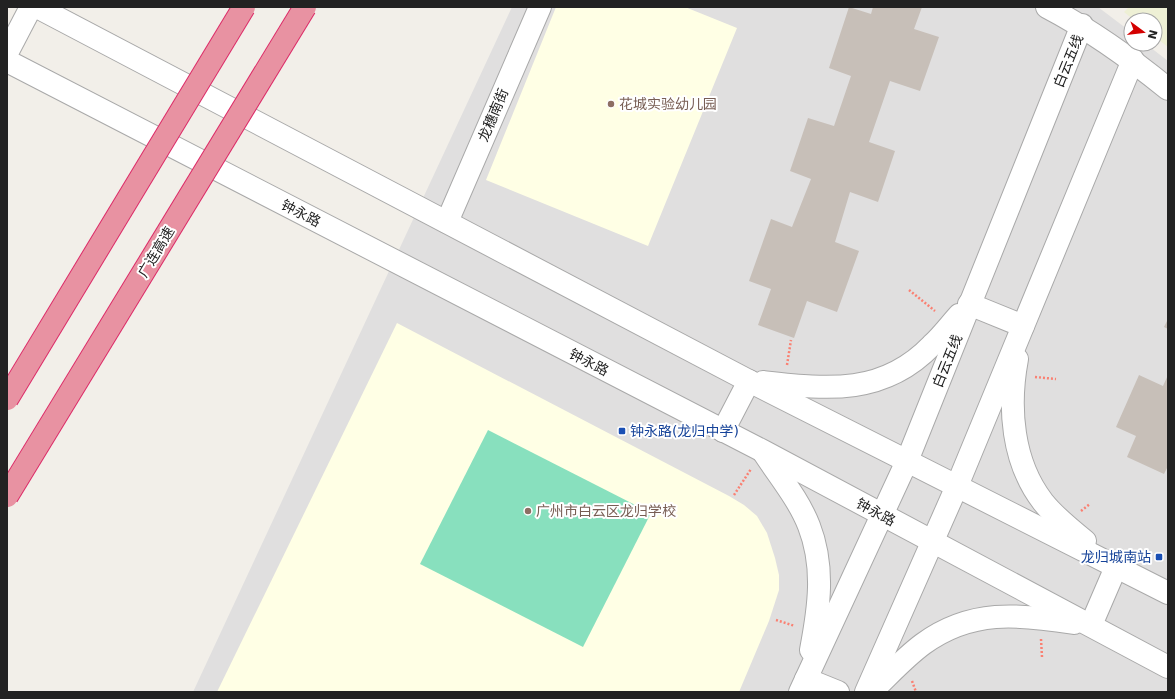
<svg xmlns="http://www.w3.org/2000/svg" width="1175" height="699" font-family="'DejaVu Sans','Noto Sans SC',sans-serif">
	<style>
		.residential { fill: #e0dfdf }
		.education { fill: #ffffe5 }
		.farmland { fill: #eef0d5 }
		.pitch { fill: #88e0be }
		.building { fill: #c7bfb8 }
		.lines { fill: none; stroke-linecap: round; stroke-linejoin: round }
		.minor-casing { stroke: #a9a9a9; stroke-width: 24 }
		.path { stroke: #fa8072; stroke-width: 2.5; stroke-dasharray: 2 2; stroke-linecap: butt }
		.minor { stroke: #fff; stroke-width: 22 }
		.highway-bridge-casing { stroke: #dc2a67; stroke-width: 24; stroke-linecap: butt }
		.highway-bridge { stroke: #e892a2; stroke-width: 22 }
		.education-dot { fill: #8d6e63; stroke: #fff; stroke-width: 1.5 }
		.transit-dot { fill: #1a4fb4; stroke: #fff; stroke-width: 1.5 }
		.labels { text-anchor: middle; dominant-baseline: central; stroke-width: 4; stroke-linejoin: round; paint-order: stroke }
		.street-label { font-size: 14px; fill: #222; stroke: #fff }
		.education-label { font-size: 14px; fill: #785e54; stroke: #fff; text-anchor: start }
		.transit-label { font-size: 14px; fill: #164399; stroke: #fff; text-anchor: start }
	</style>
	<rect width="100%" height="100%" fill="#f2efe9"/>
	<path class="residential" d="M512 7H1098L1131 32V44H1146L1168 61V692H193Z"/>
	<g class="education">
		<path d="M556 7H685L737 28 648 246 486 180Z"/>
		<path d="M397 323 729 496 744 505 757 516 767 533 775 558 779 575V590L769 621 739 692H217Z"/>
	</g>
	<path class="farmland" d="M1129 7H1168V47L1155 37V20H1134L1124 12Z"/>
	<path class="pitch" d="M488 430 651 513 583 647 420 564Z"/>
	<g class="building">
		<path d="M849 7 871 14 873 7H922L914 29 939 37 920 91 890 81 869 142 895 151 878 202 850 192 835 242 859 251 837 312 807 301 794 338 758 325 771 289 749 281 771 219 792 227 811 179 790 171 808 118 834 126 851 76 829 68Z"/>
		<path d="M1168 319V329L1164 327Z"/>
		<path d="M1139 375 1163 386 1168 375V466L1164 474 1127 457 1136 436 1116 427Z"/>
	</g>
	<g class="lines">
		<defs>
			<g id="minor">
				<path d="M37 7 749 381 1168 593"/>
				<path d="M1047 7C1091 30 1130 58 1168 89"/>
				<path d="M7 53 31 7"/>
				<path d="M7 61 763 451 1168 667"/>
				<path d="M447 222 540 7"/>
				<path d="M969 304 1023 326"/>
				<path d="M1017 359C1008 407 1012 462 1043 502 1055 517 1070 529 1085 541"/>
				<path d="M763 382C827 389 883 396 932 345 942 336 950 325 959 315"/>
				<path d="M723 431 749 381"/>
				<path d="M764 453C779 476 799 500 809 526 825 567 819 608 811 650"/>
				<path d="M1091 625 1116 567"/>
				<path d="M806 679 838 692"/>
				<path d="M800 692 907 461 1082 25"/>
				<path d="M866 692 957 486 1133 60"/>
				<path d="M871 692C888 676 904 658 923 644 971 609 1018 614 1074 623"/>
			</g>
		</defs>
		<use href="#minor" class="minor-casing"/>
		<g class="path">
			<path d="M909 290 935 311"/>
			<path d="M787 365 791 340"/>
			<path d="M1035 377 1056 379"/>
			<path d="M734 495 751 469"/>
			<path d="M1081 511 1090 504"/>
			<path d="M776 620 795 626"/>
			<path d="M1041 639 1042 657"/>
			<path d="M912 681 916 692"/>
		</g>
		<use href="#minor" class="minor"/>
		<defs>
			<g id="highway-bridge">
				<path d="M7 399 244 7"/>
				<path d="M7 496 305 7"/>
			</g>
		</defs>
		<use href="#highway-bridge" class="highway-bridge-casing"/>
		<use href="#highway-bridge" class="highway-bridge"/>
	</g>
	<g class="education-dot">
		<circle cx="611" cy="104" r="4"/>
		<circle cx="528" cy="511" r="4"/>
	</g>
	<g class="transit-dot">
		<rect x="618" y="427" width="8" height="8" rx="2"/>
		<rect x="1155" y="553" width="8" height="8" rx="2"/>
	</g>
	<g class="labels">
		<g class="street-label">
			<text transform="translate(1068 61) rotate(-68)">白云五线</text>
			<text transform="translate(493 115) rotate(-67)">龙穗南街</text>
			<text transform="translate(301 213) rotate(27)">钟永路</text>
			<text transform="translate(156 252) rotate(-59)">广连高速</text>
			<text transform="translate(947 361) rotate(-68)">白云五线</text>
			<text transform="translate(589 362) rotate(27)">钟永路</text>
			<text transform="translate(876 512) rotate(28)">钟永路</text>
		</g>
		<g class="education-label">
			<text x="619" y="104">花城实验幼儿园</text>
			<text x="536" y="511">广州市白云区龙归学校</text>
		</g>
		<g class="transit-label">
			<text x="630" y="431">钟永路(龙归中学)</text>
			<text x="1151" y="557" text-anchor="end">龙归城南站</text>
		</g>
	</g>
	<rect width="1175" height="699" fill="none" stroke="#222222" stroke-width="16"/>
	<g transform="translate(1143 32) rotate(105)"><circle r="19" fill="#ffffff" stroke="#a7a7a7"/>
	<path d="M0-3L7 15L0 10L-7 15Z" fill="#d40000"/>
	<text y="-6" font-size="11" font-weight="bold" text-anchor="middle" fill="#222222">N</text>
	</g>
</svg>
